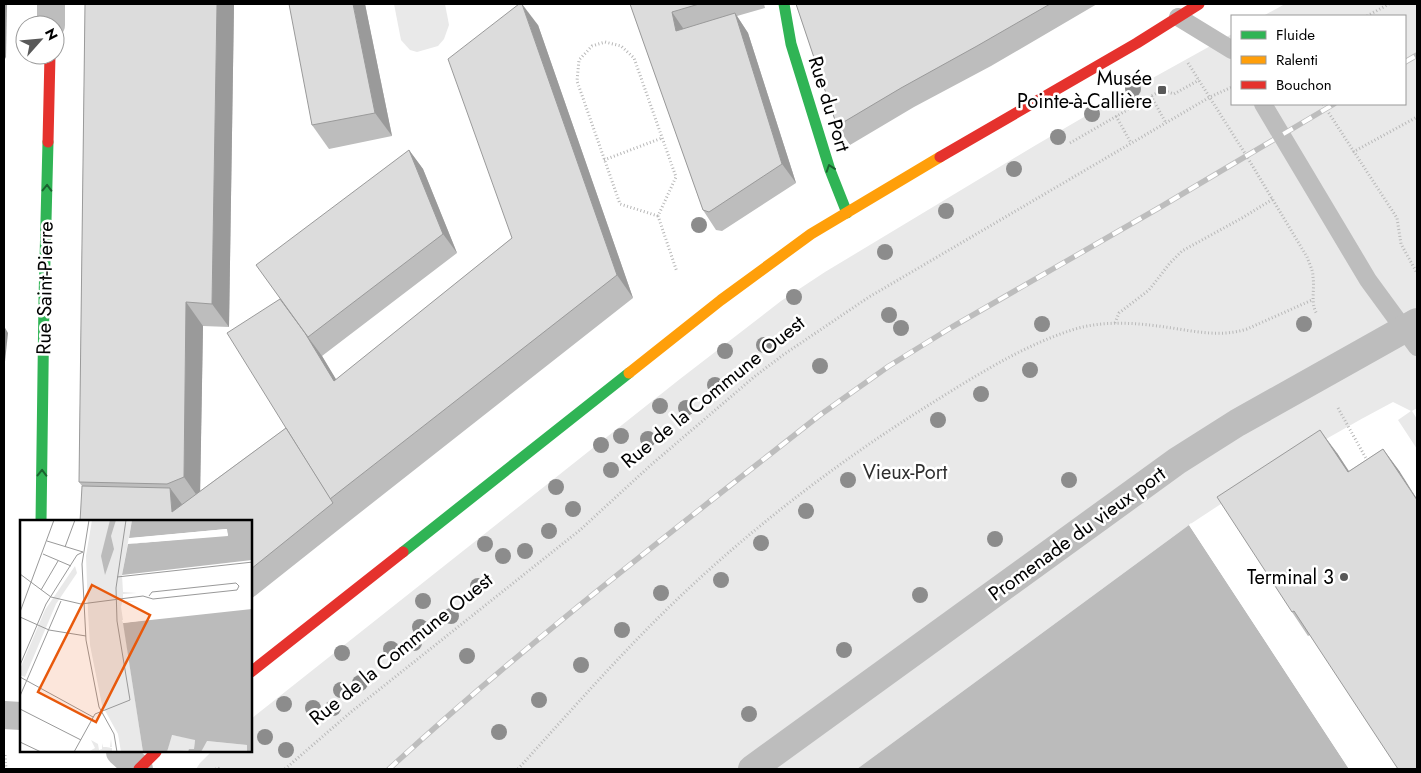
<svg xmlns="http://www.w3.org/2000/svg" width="1421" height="773" font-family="Jost,sans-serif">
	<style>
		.green { fill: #e9e9e9 }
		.water { fill: #bbb }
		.pier { fill: #fff }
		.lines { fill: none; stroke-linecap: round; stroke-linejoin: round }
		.path { stroke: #b8b8b8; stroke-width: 3; stroke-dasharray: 1 2.5; stroke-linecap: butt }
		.lane { stroke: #bdbdbd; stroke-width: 18 }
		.street { stroke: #bdbdbd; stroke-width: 28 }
		.fast { stroke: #30b455; stroke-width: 11 }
		.slow { stroke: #ff9f0a; stroke-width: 11 }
		.jam { stroke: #e5322d; stroke-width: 11 }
		.rail-casing { stroke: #bdbdbd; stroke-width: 5.5 }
		.rail { stroke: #fff; stroke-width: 4; stroke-dasharray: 11; stroke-linecap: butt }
		.tree { fill: #8c8c8c }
		.wall { fill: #bdbdbd }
		.shaded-wall { fill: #9a9a9a }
		.building { fill: #dcdcdc; stroke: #9a9a9a }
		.oneway { stroke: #1a632f }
		.poi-dot { fill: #595959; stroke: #fff; stroke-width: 2 }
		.labels { text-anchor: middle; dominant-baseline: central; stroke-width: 5; stroke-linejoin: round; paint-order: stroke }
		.poi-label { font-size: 20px; fill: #000; stroke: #fff; text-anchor: end }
		.street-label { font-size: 20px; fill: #000; stroke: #fff }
		.park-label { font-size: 20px; fill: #2e2e2e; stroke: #fff }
		.inset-road { fill: none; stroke: #999; stroke-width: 1 }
		.view { fill: #e8590c; fill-opacity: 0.15; stroke: #e8590c; stroke-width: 2.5 }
		.inset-edge { fill: none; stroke: #000; stroke-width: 2.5 }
	</style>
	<rect width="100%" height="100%" fill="#fff"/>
	<g class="green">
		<path d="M394 4H445L449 25 444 39 438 46 417 52 410 50 401 40Z"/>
		<path d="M1285 4H1417V408L1412 411 1417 419V449L1398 420 1411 411 1393 402C1323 439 1255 481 1189 525L857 769H196L200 763 211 752H251V719L680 379 781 301 825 272 1036 145 1113 100 1232 34V104H1405V16H1263Z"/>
	</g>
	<path class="water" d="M1189 525 1349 769H857L1170 539Z"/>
	<path class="pier" d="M1191 523 1351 768V769H1349L1189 525Z"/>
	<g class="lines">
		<g class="path">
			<path d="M1367 16 1389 4"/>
			<path d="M1188 63 1246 155 1307 257C1309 263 1313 270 1313 277 1315 289 1310 303 1317 314"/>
			<path d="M1151 96 1166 123"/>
			<path d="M1323 104 1397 218 1401 244 1417 273"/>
			<path d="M1116 116 1131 143"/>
			<path d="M1070 143 1162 90 1174 94 1199 80"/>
			<path d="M1353 152 1417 117"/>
			<path d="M604 160 662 138"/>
			<path d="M658 216 620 204 577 81 579 60 592 46 605 42 621 46 634 58 676 177 658 216 677 272"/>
			<path d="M1115 323 1119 313 1149 290 1170 263 1182 251 1242 218 1273 199"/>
			<path d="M1338 408 1368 462"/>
			<path d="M5 755 6 769"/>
			<path d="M216 769 217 767 219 769"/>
			<path d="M285 769 351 712 580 530 652 464 754 377 783 355 869 297 1210 97 1232 87"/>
			<path d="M518 769C577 704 635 637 700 578 771 513 850 454 932 403 977 375 1024 345 1075 329 1106 320 1139 323 1172 328 1198 332 1222 337 1247 329L1312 300"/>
		</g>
		<g class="lane">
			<path d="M1178 17 1232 50"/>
			<path d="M1263 104 1368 280 1417 347"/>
		</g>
		<g class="street">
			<path d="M51 25V4"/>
			<path d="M4 715 21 716"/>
			<path d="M120 752 139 769"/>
			<path d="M752 769 1177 461 1237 423 1417 322"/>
		</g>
		<g class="fast">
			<path d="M784 4 791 44 830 170 847 213"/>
			<path d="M41 522 44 299 48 142"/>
			<path d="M403 552 629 373"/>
		</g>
		<path class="slow" d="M629 373 721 300 811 234 940 157"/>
		<g class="jam">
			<path d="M48 142 50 55"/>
			<path d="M940 157 1137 43 1199 4"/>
			<path d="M251 672 403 552"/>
			<path d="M139 769 156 752"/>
		</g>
		<defs>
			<g id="rail">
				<path d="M1405 62 1417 55"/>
				<path d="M389 769C526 643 674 530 820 415L889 366 952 327 1157 209 1334 104"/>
			</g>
		</defs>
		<use href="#rail" class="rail-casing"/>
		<use href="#rail" class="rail"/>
	</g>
	<g class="tree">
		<circle cx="1133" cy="89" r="8"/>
		<circle cx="1092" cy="114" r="8"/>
		<circle cx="1058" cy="137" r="8"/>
		<circle cx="1014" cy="169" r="8"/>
		<circle cx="946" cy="211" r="8"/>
		<circle cx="699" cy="225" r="8"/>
		<circle cx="885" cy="252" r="8"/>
		<circle cx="794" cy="297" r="8"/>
		<circle cx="889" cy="315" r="8"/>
		<circle cx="1042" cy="324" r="8"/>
		<circle cx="1304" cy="324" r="8"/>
		<circle cx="901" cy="328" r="8"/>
		<circle cx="764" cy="345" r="8"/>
		<circle cx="725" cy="351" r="8"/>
		<circle cx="820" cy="366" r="8"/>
		<circle cx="1030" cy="370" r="8"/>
		<circle cx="715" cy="385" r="8"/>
		<circle cx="981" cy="394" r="8"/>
		<circle cx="660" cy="406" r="8"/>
		<circle cx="686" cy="408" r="8"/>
		<circle cx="938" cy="420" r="8"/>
		<circle cx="621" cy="436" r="8"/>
		<circle cx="648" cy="439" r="8"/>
		<circle cx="601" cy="445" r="8"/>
		<circle cx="611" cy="470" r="8"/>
		<circle cx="848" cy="480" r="8"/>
		<circle cx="1069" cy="480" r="8"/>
		<circle cx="556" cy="487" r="8"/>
		<circle cx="573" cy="509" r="8"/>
		<circle cx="806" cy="511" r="8"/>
		<circle cx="549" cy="531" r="8"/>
		<circle cx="995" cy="539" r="8"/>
		<circle cx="761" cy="543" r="8"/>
		<circle cx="485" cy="544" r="8"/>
		<circle cx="525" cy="551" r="8"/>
		<circle cx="503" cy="556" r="8"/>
		<circle cx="721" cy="580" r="8"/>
		<circle cx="478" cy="586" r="8"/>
		<circle cx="661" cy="593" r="8"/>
		<circle cx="920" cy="595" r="8"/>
		<circle cx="423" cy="601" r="8"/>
		<circle cx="451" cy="616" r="8"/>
		<circle cx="420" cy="627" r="8"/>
		<circle cx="622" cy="630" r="8"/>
		<circle cx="414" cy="643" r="8"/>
		<circle cx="391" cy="649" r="8"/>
		<circle cx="844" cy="650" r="8"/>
		<circle cx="342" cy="653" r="8"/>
		<circle cx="467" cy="656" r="8"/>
		<circle cx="581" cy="665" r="8"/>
		<circle cx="360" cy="683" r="8"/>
		<circle cx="341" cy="690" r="8"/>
		<circle cx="539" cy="700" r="8"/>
		<circle cx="284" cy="704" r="8"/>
		<circle cx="313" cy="708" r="8"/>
		<circle cx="333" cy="708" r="8"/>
		<circle cx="749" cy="714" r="8"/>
		<circle cx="499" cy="732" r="8"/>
		<circle cx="265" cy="737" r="8"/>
		<circle cx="286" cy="750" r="8"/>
	</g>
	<g class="wall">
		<path d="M85 4H234L229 327 203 326 200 491 286 428 280 299 409 150 423 169 457 253 322 356 336 380 512 238 538 25 633 298 347 523 251 599V522L82 486 79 482Z"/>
		<path d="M365 4 392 136 329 149 312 125Z"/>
		<path d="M630 4H764L765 8 737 16 748 33 796 183 722 231 716 230 703 210Z"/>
		<path d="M796 4H1097L991 66 914 107 850 145 837 126Z"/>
		<path d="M1383 449 1400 472 1310 635 1308 636 1292 612 1337 453 1349 471Z"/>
	</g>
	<g class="shaded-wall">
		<path d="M4 4H7L6 59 4 55Z"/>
		<path d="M217 4H234L229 327 212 304Z"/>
		<path d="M353 4H365L392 136 375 113Z"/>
		<path d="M522 4 538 25 633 298 617 275Z"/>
		<path d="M672 12 685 31H676Z"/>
		<path d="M735 13 748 33 796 183 782 164Z"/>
		<path d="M409 150 423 169 457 253 443 234Z"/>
		<path d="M186 302 203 326 200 500 184 477Z"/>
		<path d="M4 326 8 333 4 371Z"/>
		<path d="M305 333 322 356 351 404 334 381Z"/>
		<path d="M1320 430 1337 453 1364 495 1348 472Z"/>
		<path d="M1383 449 1400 472 1417 499V500Z"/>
		<path d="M170 488 184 507 172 512Z"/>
	</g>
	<g class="building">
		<path d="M85 4H217L212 304 186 302 184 477 167 484 79 482Z"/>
		<path d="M289 4H353L375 113 312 125Z"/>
		<path d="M519 4H522L617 275 330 499 227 333 280 299 305 333 334 381 512 238 448 59Z"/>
		<path d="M630 4H699L672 12 676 31 735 13 782 164 709 212 703 210 643 41Z"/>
		<path d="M796 4H1050L977 46 901 88 837 126Z"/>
		<path d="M409 150 443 234 308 337 256 265Z"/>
		<path d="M286 428 333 503 251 569V522H80L82 486 170 488 172 512Z"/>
		<path d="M1320 430 1348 472 1383 449 1417 500V769H1398L1294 611 1292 612 1217 497Z"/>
	</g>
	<defs><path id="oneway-chevron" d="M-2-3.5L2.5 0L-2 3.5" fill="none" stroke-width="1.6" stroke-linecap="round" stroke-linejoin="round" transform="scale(1.25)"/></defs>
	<g class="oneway">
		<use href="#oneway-chevron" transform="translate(830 168) rotate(-109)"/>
		<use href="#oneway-chevron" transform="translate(47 188) rotate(-89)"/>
		<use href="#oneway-chevron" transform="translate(42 473) rotate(-89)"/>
	</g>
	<g class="poi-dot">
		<rect x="1157" y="85" width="10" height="10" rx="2.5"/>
		<circle cx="1344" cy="577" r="5"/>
	</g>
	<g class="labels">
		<g class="poi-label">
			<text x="1152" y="78">Musée<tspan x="1152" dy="23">Pointe-à-Callière</tspan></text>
			<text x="1334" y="577">Terminal 3</text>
		</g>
		<g class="street-label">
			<text transform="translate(829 104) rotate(73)">Rue du Port</text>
			<text transform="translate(45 288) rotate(-89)">Rue Saint-Pierre</text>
			<text transform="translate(713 392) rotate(-39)">Rue de la Commune Ouest</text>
			<text transform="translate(1077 534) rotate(-36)">Promenade du vieux port</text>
			<text transform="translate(401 649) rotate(-39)">Rue de la Commune Ouest</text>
		</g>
		<g class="park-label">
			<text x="905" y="472">Vieux-Port</text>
		</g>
	</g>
	<g transform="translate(20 520)">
		<rect width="232" height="232" fill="#fff"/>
		<path d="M72 0H112L102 55 103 72 117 73 103 74V81H118L102 82 101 87 123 232H101L98 214 82 185 70 125 68 92 66 36ZM55 46 57 53 36 84 5 157 0 155V149L25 90ZM151 215 175 219 174 230 147 232ZM91 219 92 227 86 228H92V232H68L75 228 71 220 78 224 79 230 82 229V223L83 227H90ZM186 221 227 225V232H181Z" fill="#e9e9e9"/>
		<path d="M90 0H96L91 16 94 29 85 55 81 36ZM112 0H232V40L102 55 108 24 208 15 206 9 113 18H109ZM232 89V232H227V225L187 221 181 232H168L169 229H174L175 220 152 215 147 232H123L103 103Z" fill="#bbb"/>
		<path d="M207 9 208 16 108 24 205 13 113 21 109 18ZM233 86 103 103 102 100 232 86Z" fill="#fff"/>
		<path class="inset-road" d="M69 0 62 44 66 120 79 187 94 214 97 232M27 21 63 32M45 27 55 0M23 34 51 46M0 54 31 77 61 84 123 76 133 79 217 70 219 66 216 63 132 72 129 76M97 57 233 42M21 70 38 41M0 92 34 0M0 97 29 110 66 116M0 145 26 84 57 35 63 32M0 157 73 197M0 176 41 81M0 189 61 220M0 222 21 232M54 232 75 194 110 180 97 101 96 68 106 0"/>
		<path class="view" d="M72 65 130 95 76 202 18 172Z"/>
		<rect width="232" height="232" class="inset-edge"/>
	</g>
	<rect width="1421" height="773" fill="none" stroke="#000000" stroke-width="10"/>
	<rect x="1231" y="15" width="175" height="90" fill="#ffffff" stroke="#999999"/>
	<rect x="1241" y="31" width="25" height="8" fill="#30b455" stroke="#999999"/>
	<text x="1276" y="40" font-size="15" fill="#000000">Fluide</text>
	<rect x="1241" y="56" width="25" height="8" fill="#ff9f0a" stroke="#999999"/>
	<text x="1276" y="65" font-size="15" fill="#000000">Ralenti</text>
	<rect x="1241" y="81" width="25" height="8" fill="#e5322d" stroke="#999999"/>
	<text x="1276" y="90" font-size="15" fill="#000000">Bouchon</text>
	<g transform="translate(40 40) rotate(63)"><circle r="24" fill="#ffffff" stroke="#999999"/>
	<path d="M0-4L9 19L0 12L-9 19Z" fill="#595959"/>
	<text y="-8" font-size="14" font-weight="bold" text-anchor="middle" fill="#000000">N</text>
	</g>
</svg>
